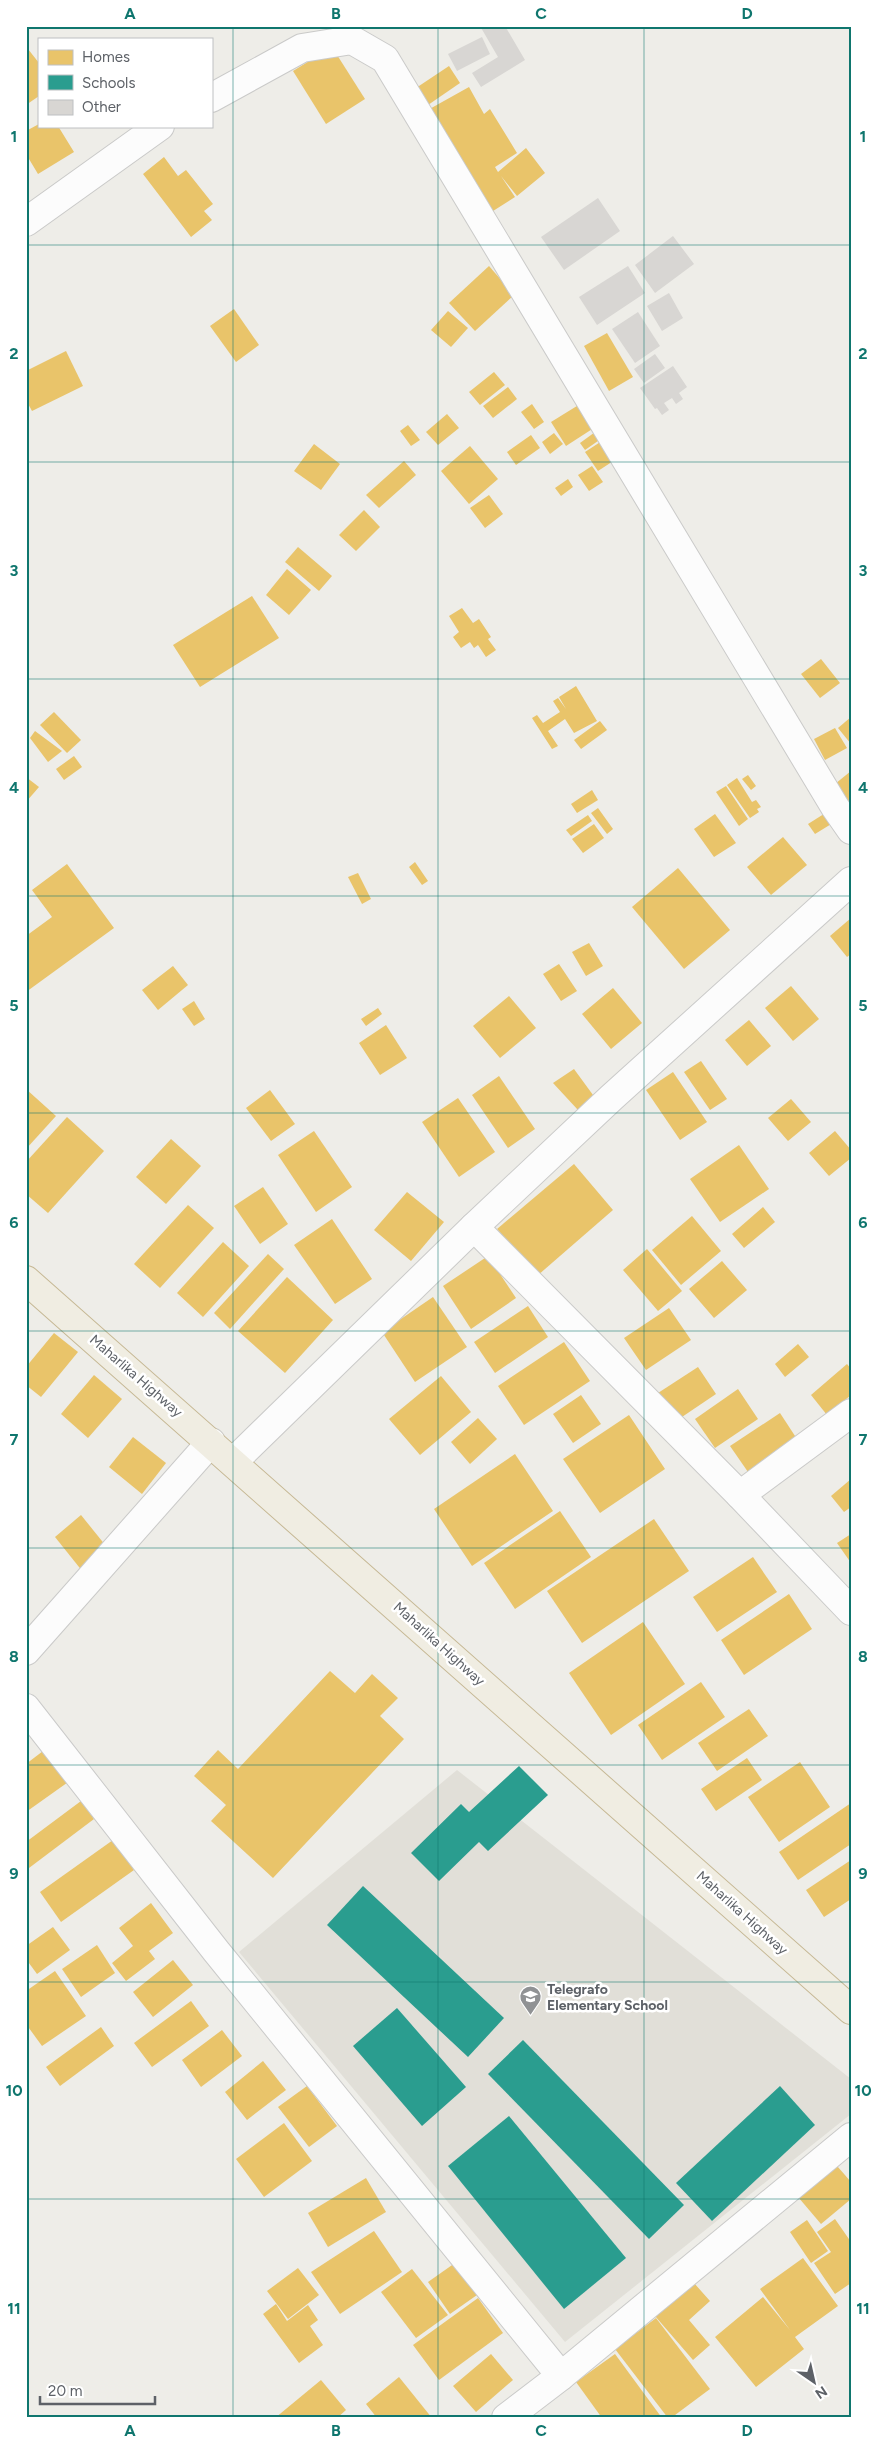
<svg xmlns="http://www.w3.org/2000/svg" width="877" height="2444" font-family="Figtree,sans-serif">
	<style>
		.education { fill: #e1dfd8 }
		.homes { fill: #e9c46a }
		.schools { fill: #2a9d8f }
		.building { fill: #d8d6d3 }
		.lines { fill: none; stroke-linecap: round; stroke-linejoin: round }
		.minor-casing { stroke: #cacac9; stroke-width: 30 }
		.highway-casing { stroke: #c6b894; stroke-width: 30 }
		.minor { stroke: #fcfcfc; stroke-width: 28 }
		.highway { stroke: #f0ede2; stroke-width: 28 }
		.grid { fill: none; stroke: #0f766e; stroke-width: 1; stroke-opacity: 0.55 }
		.labels { text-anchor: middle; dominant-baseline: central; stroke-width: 5; stroke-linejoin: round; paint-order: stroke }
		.street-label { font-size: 14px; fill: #5d6167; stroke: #fff }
		.poi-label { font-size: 14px; font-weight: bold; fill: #5d6167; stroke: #fff; text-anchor: start }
		.neatline { fill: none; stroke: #0f766e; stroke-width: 2 }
		.grid-label { font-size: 16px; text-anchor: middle; font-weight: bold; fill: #0f766e }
	</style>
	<rect width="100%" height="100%" fill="#eeede8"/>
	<path class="education" d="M457 1770 851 2079V2114L565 2342 239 1952Z"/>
	<g class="homes">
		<path d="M332 47 365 99 326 124 293 71Z"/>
		<path d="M28 49 39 63V96L26 105V50Z"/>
		<path d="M449 66 460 83 428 105 416 88Z"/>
		<path d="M469 87 484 114 490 109 517 153 495 167 498 172 526 148 545 173 517 196 501 176 515 197 482 218 426 111Z"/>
		<path d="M39 124V126H58L74 152 38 174 26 154V131Z"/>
		<path d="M164 157 178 176 186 170 213 204 204 211 212 220 191 237 143 174Z"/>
		<path d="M489 266 514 295 475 331 449 303Z"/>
		<path d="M234 309 259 345 236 362 210 326Z"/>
		<path d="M448 311 468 328 451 347 431 330Z"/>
		<path d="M607 333 633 377 609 391 584 346Z"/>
		<path d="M66 351 83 386 32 411 26 400V371Z"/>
		<path d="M494 372 505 385 480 405 469 392Z"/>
		<path d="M508 387 517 399 493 418 483 406Z"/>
		<path d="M585 401 600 424 566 446 551 422Z"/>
		<path d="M532 404 544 422 534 429 521 412Z"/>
		<path d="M447 414 459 428 438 445 426 432Z"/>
		<path d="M408 425 420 440 411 446 400 431Z"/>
		<path d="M602 427 608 434 585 450 580 443Z"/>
		<path d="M554 433 563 444 550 454 542 442Z"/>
		<path d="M531 435 540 448 516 465 507 452Z"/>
		<path d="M611 435 624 454 598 471 585 452Z"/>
		<path d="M314 444 340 464 321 490 294 471Z"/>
		<path d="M470 446 498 479 469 504 441 471Z"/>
		<path d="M404 461 416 475 379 508 366 495Z"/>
		<path d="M592 466 603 482 589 491 578 475Z"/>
		<path d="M568 479 573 487 561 496 555 488Z"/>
		<path d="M489 495 503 514 485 528 470 508Z"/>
		<path d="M364 510 380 527 356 551 339 535Z"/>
		<path d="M298 547 332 576 319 591 285 562Z"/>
		<path d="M287 569 311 590 289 615 266 595Z"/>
		<path d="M252 596 279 638 200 687 173 645Z"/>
		<path d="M462 608 473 623 479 619 491 637 488 639 496 650 486 657 478 645 474 648 470 642 461 648 453 637 459 632 449 616Z"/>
		<path d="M821 659 840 683 820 698 801 674Z"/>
		<path d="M576 686 597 721 574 733 565 719 548 731 558 746 552 749 532 718 537 715 543 723 560 712 553 701 558 698 566 709 559 697Z"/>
		<path d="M54 712 81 740 67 753 40 725Z"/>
		<path d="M851 717V744L838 728Z"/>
		<path d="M600 721 607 730 581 749 574 740Z"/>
		<path d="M835 728 847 748 825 760 814 739Z"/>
		<path d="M35 731 62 751 48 762 30 738Z"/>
		<path d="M74 756 82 767 64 780 56 769Z"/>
		<path d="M851 771V813L830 788Z"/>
		<path d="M748 775 756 786 751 790 742 779Z"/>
		<path d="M26 777 39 787 26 802Z"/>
		<path d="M737 778 752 802 756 800 761 807 757 809 759 812 750 818 727 785Z"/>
		<path d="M726 786 748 819 739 826 716 792Z"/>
		<path d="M592 790 598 800 577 813 571 804Z"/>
		<path d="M835 807 841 818 815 834 808 824Z"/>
		<path d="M598 808 613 829 607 834 591 813Z"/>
		<path d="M715 814 736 843 714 857 694 829Z"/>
		<path d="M588 815 592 821 571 836 566 830Z"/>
		<path d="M594 824 604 838 583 853 572 839Z"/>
		<path d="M783 837 807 865 771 895 747 867Z"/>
		<path d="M415 862 428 881 422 885 409 867Z"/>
		<path d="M67 864 114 928 26 992V936L52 917 32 890Z"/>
		<path d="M678 868 730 930 684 969 632 907Z"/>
		<path d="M358 873 371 899 362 904 348 877Z"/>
		<path d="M851 918V954L847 957 830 936Z"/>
		<path d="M589 943 603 966 586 976 572 952Z"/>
		<path d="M559 964 577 991 561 1001 543 974Z"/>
		<path d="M173 966 188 985 158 1010 142 990Z"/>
		<path d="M791 986 819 1019 793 1041 765 1008Z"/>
		<path d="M613 988 642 1023 611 1049 582 1014Z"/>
		<path d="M509 996 536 1028 500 1058 473 1026Z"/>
		<path d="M194 1001 205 1019 194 1026 182 1009Z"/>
		<path d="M378 1008 382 1014 366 1026 361 1019Z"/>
		<path d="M749 1020 771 1046 747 1066 725 1040Z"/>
		<path d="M386 1025 407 1058 380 1075 359 1043Z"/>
		<path d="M701 1061 727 1099 710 1110 684 1072Z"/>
		<path d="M574 1069 593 1095 578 1110 553 1083Z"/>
		<path d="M673 1072 707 1122 680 1140 646 1090Z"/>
		<path d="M499 1076 535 1129 508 1148 472 1095Z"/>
		<path d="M26 1089 56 1116 26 1149Z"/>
		<path d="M270 1090 295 1124 271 1141 246 1108Z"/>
		<path d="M458 1098 495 1152 459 1177 422 1122Z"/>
		<path d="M791 1099 811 1122 788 1141 768 1118Z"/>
		<path d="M67 1117 104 1151 48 1213 26 1194V1162Z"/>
		<path d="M314 1131 352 1187 316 1212 278 1155Z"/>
		<path d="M835 1131 851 1150V1158L829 1176 809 1153Z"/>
		<path d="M171 1139 201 1166 166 1204 136 1177Z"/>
		<path d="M739 1145 769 1189 720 1222 690 1179Z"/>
		<path d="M574 1164 613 1210 537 1276 497 1229Z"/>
		<path d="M263 1187 288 1224 260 1244 234 1206Z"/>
		<path d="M407 1192 444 1222 411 1261 374 1230Z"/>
		<path d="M188 1205 214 1228 160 1288 134 1264Z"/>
		<path d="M763 1207 775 1222 744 1248 732 1234Z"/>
		<path d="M692 1216 721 1251 681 1285 652 1250Z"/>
		<path d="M332 1219 372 1279 335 1304 294 1245Z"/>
		<path d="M223 1242 249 1266 203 1317 177 1293Z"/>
		<path d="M647 1249 682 1291 658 1311 623 1270Z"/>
		<path d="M268 1254 284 1269 230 1329 214 1313Z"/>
		<path d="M488 1256 516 1298 471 1329 443 1286Z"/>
		<path d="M722 1261 747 1290 714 1318 689 1289Z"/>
		<path d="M287 1277 333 1320 285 1373 238 1331Z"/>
		<path d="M433 1297 467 1347 415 1382 382 1332Z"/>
		<path d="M528 1306 548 1337 495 1373 474 1342Z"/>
		<path d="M669 1308 691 1340 646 1370 624 1338Z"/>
		<path d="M54 1333 78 1352 41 1397 26 1385V1367Z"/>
		<path d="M564 1342 590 1381 524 1425 498 1386Z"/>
		<path d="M798 1344 809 1357 785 1377 775 1364Z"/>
		<path d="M847 1364 851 1369V1395L827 1415 811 1395Z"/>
		<path d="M698 1367 716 1394 676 1421 658 1393Z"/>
		<path d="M94 1375 122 1399 88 1438 61 1414Z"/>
		<path d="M441 1376 471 1412 420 1455 389 1419Z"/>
		<path d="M738 1389 758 1419 715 1448 695 1419Z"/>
		<path d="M581 1395 601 1424 573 1443 553 1414Z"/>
		<path d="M780 1413 797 1439 748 1472 730 1446Z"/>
		<path d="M629 1415 665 1469 600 1513 563 1459Z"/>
		<path d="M478 1418 497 1439 470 1464 451 1442Z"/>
		<path d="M133 1437 166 1463 142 1494 109 1467Z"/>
		<path d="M515 1454 553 1511 472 1566 434 1509Z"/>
		<path d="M851 1479V1507L844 1512 831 1496Z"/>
		<path d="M560 1511 591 1557 515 1609 484 1563Z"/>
		<path d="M81 1515 110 1551 83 1572 55 1537Z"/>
		<path d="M654 1519 689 1571 582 1643 547 1591Z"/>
		<path d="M851 1534V1563L837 1543Z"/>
		<path d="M753 1557 777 1592 717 1632 693 1597Z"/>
		<path d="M789 1594 812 1629 744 1675 721 1640Z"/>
		<path d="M643 1622 685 1684 611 1735 569 1673Z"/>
		<path d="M330 1671 355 1693 372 1674 398 1698 380 1716 404 1739 273 1878 211 1821 226 1805 194 1776 218 1750 238 1769Z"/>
		<path d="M701 1682 725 1717 662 1760 638 1725Z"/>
		<path d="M749 1709 768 1736 717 1771 698 1743Z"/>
		<path d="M47 1748 71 1780 26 1812V1764Z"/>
		<path d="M747 1758 762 1780 716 1811 701 1789Z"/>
		<path d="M800 1762 830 1807 779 1842 748 1797Z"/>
		<path d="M81 1801 94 1819 29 1868 26 1865V1842Z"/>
		<path d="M851 1803V1844L798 1880 779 1852Z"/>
		<path d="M113 1840 134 1870 61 1922 40 1892Z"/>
		<path d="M851 1860V1899L824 1917 806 1890Z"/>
		<path d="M151 1903 173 1933 149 1951 155 1959 126 1981 112 1963 133 1946 119 1928Z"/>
		<path d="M53 1927 70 1950 37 1974 26 1959V1946Z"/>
		<path d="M97 1945 115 1973 81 1997 62 1969Z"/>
		<path d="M173 1960 193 1985 153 2017 133 1992Z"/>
		<path d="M55 1971 86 2016 42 2046 26 2024V1991Z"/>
		<path d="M191 2001 209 2026 152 2067 134 2043Z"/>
		<path d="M101 2027 114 2046 60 2086 46 2067Z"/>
		<path d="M222 2030 242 2056 201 2087 182 2060Z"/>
		<path d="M263 2061 286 2090 247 2120 225 2092Z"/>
		<path d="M307 2086 337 2126 309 2147 278 2107Z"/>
		<path d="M284 2123 312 2161 264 2197 236 2159Z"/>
		<path d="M831 2159 851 2182V2199L821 2224 793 2191Z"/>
		<path d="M366 2178 386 2212 328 2247 308 2213Z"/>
		<path d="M835 2219 851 2242V2283L835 2294 814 2263 831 2252 817 2232Z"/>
		<path d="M807 2220 828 2251 811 2263 790 2232Z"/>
		<path d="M374 2231 402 2272 340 2314 311 2272Z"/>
		<path d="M803 2258 838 2306 795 2337 804 2349 756 2387 715 2337 763 2297 790 2330 760 2289Z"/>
		<path d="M455 2263 477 2295 450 2314 428 2282Z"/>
		<path d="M298 2268 319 2295 288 2319 267 2291Z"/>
		<path d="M412 2269 448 2315 416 2338 381 2292Z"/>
		<path d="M694 2283 710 2301 689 2320 710 2345 693 2360 655 2316Z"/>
		<path d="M478 2298 503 2333 439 2380 413 2345Z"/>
		<path d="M276 2304 287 2321 308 2305 318 2320 310 2326 323 2345 299 2363 263 2314Z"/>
		<path d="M656 2318 710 2389 671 2418H668L615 2349Z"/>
		<path d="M491 2354 513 2380 476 2412 453 2386Z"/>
		<path d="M615 2354 662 2418H602L576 2382Z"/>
		<path d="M399 2377 432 2418H377L366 2404Z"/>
		<path d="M321 2380 346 2410 337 2418H275Z"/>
	</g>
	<g class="schools">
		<path d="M519 1766 548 1795 488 1851 479 1842 439 1881 411 1853 461 1804 469 1812Z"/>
		<path d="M363 1886 504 2018 468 2057 327 1925Z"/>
		<path d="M397 2008 466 2087 422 2126 353 2046Z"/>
		<path d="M523 2040 684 2205 649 2239 488 2074Z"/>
		<path d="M780 2086 815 2125 712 2221 676 2183Z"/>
		<path d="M509 2116 626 2258 564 2309 448 2166Z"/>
	</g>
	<g class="building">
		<path d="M480 26H505L525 60 481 87 472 73 498 57Z"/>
		<path d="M482 37 490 54 457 71 448 54Z"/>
		<path d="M598 198 620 231 564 270 541 237Z"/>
		<path d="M673 236 694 264 655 293 635 265Z"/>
		<path d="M628 266 645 293 597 325 579 297Z"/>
		<path d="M669 293 683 318 662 331 647 306Z"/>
		<path d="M638 312 660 346 635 363 612 329Z"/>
		<path d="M655 354 665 368 644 383 634 369Z"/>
		<path d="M673 366 687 387 679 393 683 399 676 404 672 398 664 403 669 410 662 415 657 408 655 409 640 388Z"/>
	</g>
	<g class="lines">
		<defs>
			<g id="minor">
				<path d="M211 98 302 48 352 40 385 59 835 807 851 830"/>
				<path d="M26 222 160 126"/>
				<path d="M474 1227 740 1495 851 1611"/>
				<path d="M233 1462 474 1227 611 1098 851 881"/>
				<path d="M740 1495 851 1413"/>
				<path d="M26 1651 211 1442"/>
				<path d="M26 1708 216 1951 561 2376"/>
				<path d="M506 2418 561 2376 851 2137"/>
			</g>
			<path id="highway" d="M26 1280 851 2010"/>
		</defs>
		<use href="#minor" class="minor-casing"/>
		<use href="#highway" class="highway-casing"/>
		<use href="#minor" class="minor"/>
		<use href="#highway" class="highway"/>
	</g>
	<path class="grid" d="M233 26V2418M438 26V2418M644 26V2418M26 245H851M26 462H851M26 679H851M26 896H851M26 1113H851M26 1331H851M26 1548H851M26 1765H851M26 1982H851M26 2199H851"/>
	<defs>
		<symbol id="school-pin" viewBox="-11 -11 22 30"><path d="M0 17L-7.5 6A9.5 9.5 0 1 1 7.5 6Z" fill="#909294" stroke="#fff"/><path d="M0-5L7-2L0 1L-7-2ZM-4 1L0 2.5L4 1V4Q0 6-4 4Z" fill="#fff"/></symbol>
	</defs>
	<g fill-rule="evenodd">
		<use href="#school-pin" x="518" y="1984" width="25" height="34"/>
	</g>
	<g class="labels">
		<g class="street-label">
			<text transform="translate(136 1376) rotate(41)">Maharlika Highway</text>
			<text transform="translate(439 1644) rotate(42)">Maharlika Highway</text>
			<text transform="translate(742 1913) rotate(42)">Maharlika Highway</text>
		</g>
		<g class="poi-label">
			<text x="547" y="1989">Telegrafo<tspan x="547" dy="16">Elementary School</tspan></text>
		</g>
	</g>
	<rect width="877" height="2444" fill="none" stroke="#ffffff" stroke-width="55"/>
	<rect x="38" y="38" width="175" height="90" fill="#ffffff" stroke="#bec0c2"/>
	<rect x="48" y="50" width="25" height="15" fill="#e9c46a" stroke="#bec0c2"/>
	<text x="82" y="62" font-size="15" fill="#5d6167">Homes</text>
	<rect x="48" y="75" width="25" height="15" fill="#2a9d8f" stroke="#bec0c2"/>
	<text x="82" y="88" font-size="15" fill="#5d6167">Schools</text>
	<rect x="48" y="100" width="25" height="15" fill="#d8d6d3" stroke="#bec0c2"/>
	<text x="82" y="112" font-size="15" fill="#5d6167">Other</text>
	<g transform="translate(814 2382) rotate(146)" stroke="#ffffff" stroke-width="4" paint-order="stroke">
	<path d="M0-4L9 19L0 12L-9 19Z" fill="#5d6167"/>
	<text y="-8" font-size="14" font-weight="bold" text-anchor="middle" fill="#5d6167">N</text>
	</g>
	<path d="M40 2396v8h115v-8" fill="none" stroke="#5d6167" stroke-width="2.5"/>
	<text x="48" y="2396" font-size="15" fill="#5d6167" stroke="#ffffff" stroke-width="4" paint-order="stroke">20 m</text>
	<rect x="28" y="28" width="822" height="2388" class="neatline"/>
	<g class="grid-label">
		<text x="130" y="19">A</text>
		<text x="336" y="19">B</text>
		<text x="541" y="19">C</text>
		<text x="747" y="19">D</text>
		<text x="14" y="142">1</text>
		<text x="863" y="142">1</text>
		<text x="14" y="359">2</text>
		<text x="863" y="359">2</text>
		<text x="14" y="576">3</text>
		<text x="863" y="576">3</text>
		<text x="14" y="793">4</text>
		<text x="863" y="793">4</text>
		<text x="14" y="1011">5</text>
		<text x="863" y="1011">5</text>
		<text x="14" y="1228">6</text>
		<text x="863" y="1228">6</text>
		<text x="14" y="1445">7</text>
		<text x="863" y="1445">7</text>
		<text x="14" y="1662">8</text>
		<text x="863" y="1662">8</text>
		<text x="14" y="1879">9</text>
		<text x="863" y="1879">9</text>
		<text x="14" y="2096">10</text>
		<text x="863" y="2096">10</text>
		<text x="14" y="2314">11</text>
		<text x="863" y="2314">11</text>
		<text x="130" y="2436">A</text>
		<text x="336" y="2436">B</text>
		<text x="541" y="2436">C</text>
		<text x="747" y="2436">D</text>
	</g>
</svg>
